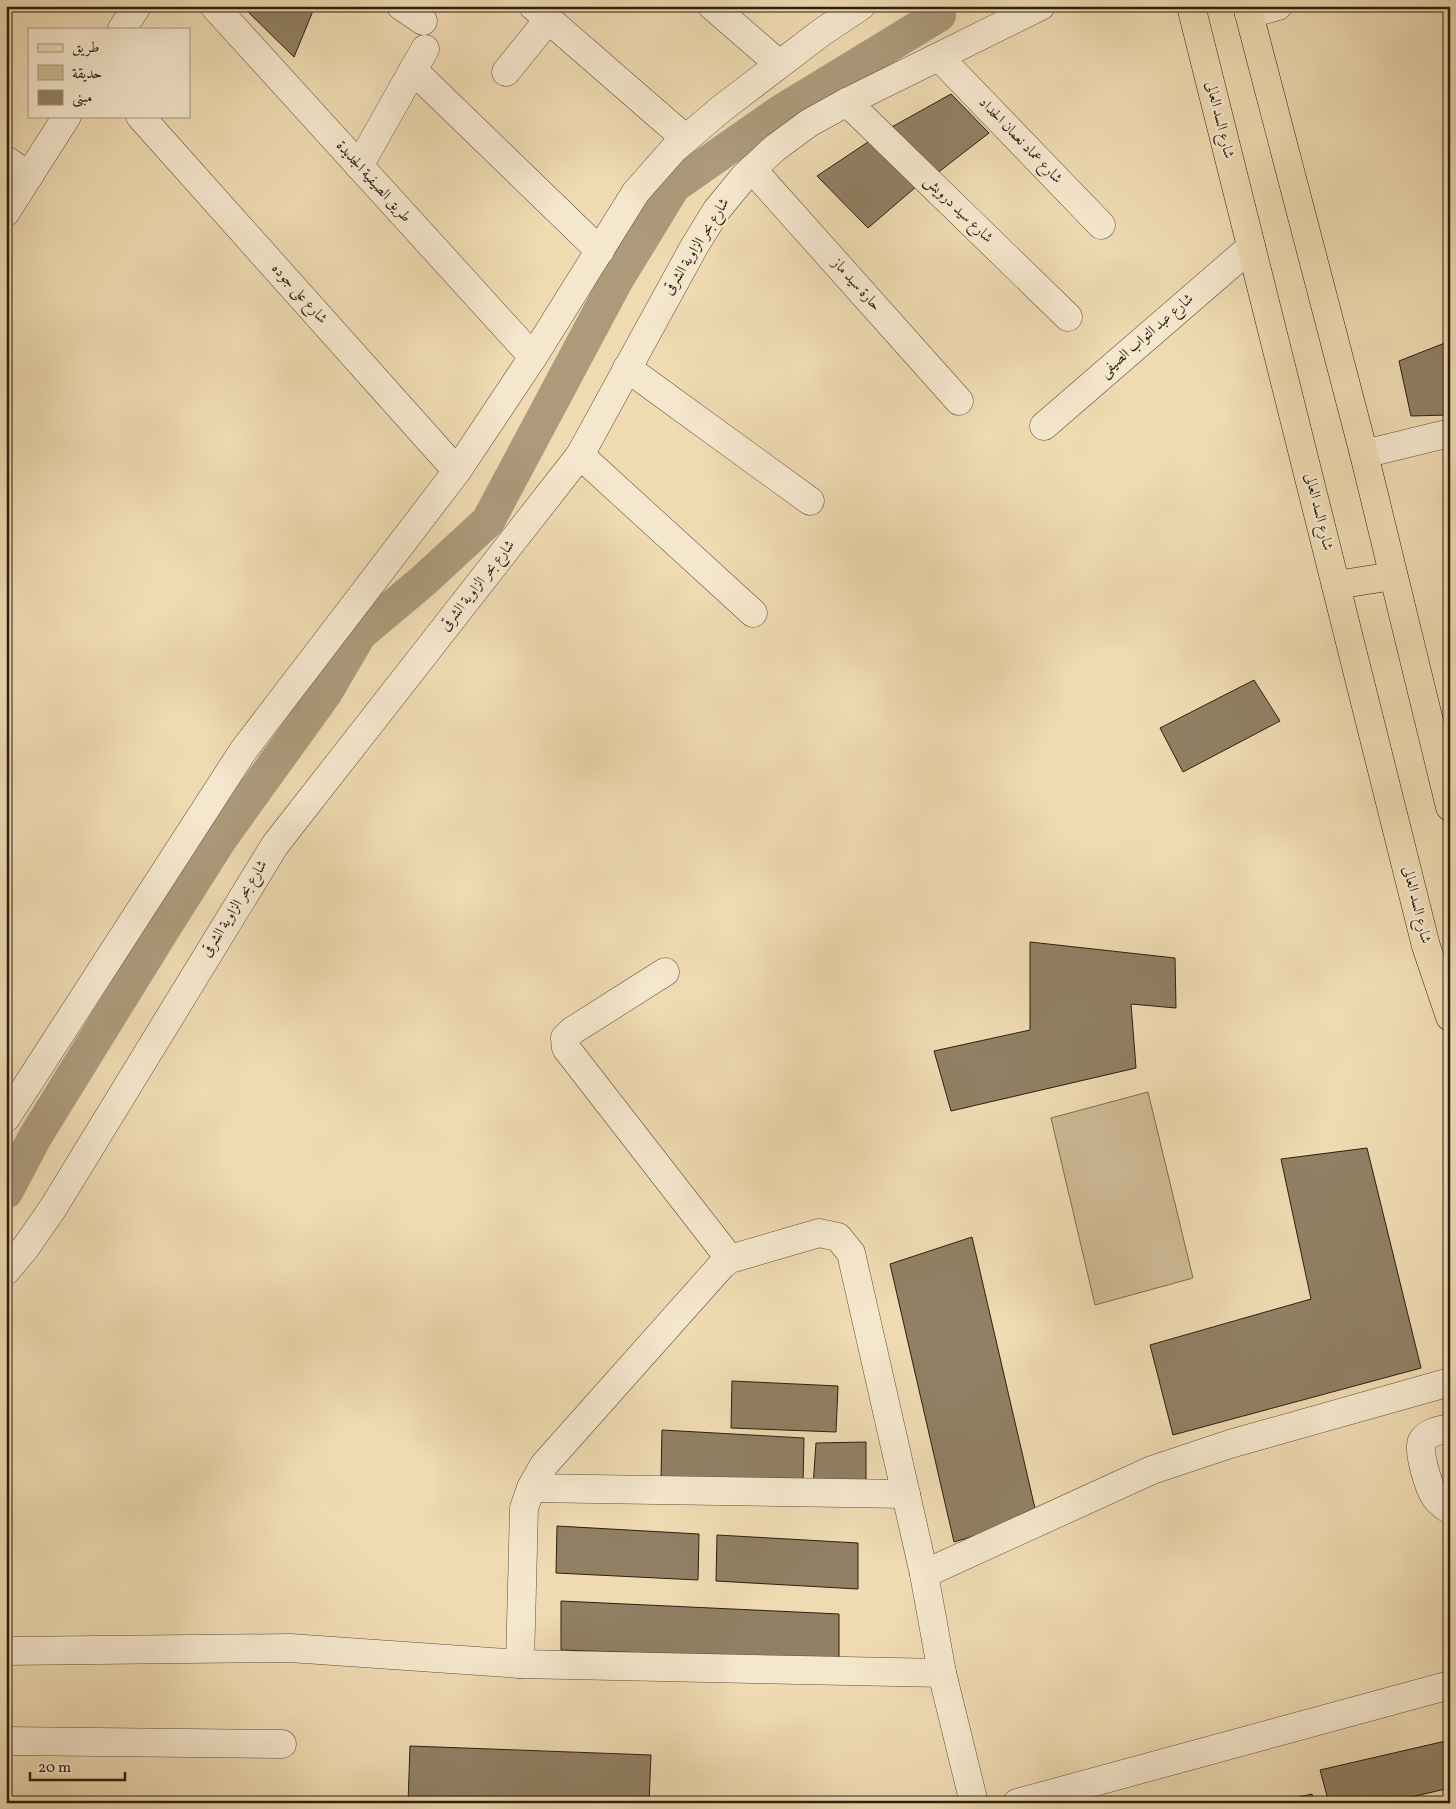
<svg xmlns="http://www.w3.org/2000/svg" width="1456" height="1809" font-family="Vollkorn,Amiri,serif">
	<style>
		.green { fill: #ceba96; stroke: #7c6c52 }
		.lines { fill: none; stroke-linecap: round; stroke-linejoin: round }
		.canal { stroke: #ac9a7b; stroke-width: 34 }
		.building { fill: #918064; stroke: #2b1f0f }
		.minor-casing { stroke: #5c4e38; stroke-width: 29 }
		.major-casing { stroke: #2b1f0f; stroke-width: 29 }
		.minor { stroke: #f5e7cd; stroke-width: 28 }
		.major { stroke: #efdab2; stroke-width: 28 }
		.labels { text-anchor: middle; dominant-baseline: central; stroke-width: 4.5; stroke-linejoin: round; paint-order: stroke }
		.street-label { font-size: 15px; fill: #2b1f0f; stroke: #f5e7cd }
	</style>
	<rect width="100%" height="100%" fill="#efdab2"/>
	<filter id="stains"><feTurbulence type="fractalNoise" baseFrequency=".004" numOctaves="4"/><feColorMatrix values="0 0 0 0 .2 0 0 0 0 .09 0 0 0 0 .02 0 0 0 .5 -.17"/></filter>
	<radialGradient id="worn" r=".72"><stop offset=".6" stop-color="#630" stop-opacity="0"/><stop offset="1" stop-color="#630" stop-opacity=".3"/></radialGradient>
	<path class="green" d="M1148 1092 1193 1278 1095 1305 1051 1118Z"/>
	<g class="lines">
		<path class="canal" d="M6 1192 35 1137 164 928 221 838 326 692 360 634 423 581 488 521 616 281 674 186 780 112 939 15"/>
	</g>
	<g class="building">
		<path d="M242 6H315L294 57Z"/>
		<path d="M951 94 989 133 936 174 890 128Z"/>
		<path d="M868 142 917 186 868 228 817 176Z"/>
		<path d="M1450 341V415L1411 416 1399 361Z"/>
		<path d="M1254 680 1280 721 1183 772 1160 728Z"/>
		<path d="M1030 942 1175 958 1176 1008 1131 1004 1136 1068 951 1111 934 1051 1030 1030Z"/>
		<path d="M1367 1148 1421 1368 1173 1435 1150 1345 1311 1299 1281 1159Z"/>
		<path d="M972 1237 1037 1517 954 1542 890 1264Z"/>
		<path d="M732 1381 838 1386 836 1432 731 1428Z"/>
		<path d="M662 1430 804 1438 803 1484 661 1477Z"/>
		<path d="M866 1442V1487L813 1486 816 1443Z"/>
		<path d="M557 1526 699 1534 698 1580 556 1573Z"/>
		<path d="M717 1535 858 1543V1589L716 1581Z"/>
		<path d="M561 1601 839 1614V1660L561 1650Z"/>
		<path d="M1450 1740V1788L1385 1803H1329L1320 1770Z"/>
		<path d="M410 1746 651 1755 649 1803H408Z"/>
		<path d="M1312 1794 1314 1803H1271Z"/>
	</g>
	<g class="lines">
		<defs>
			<g id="minor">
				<path d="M214 6 533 357"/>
				<path d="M401 6 423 21"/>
				<path d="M533 6 686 139"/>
				<path d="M712 6 779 64"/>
				<path d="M1249 14 1278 6"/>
				<path d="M122 29 137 6"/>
				<path d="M939 57 1101 225"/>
				<path d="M413 70 600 251"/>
				<path d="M506 72 548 20"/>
				<path d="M847 102 1068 317"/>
				<path d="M140 116 457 471"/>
				<path d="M6 160 29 176"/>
				<path d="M359 166 425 49"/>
				<path d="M752 169 959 401"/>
				<path d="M6 212 67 116"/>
				<path d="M627 368 810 501"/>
				<path d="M1044 426 1251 247"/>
				<path d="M1364 454 1450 433"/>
				<path d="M580 455 753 613"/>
				<path d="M665 972 572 1031 565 1038 566 1048 730 1259"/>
				<path d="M6 1118 243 751 457 471 533 357 636 192 674 149 721 109 822 32 861 6"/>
				<path d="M6 1271 26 1247 53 1208 275 845 580 455 694 247 716 211 743 178 775 148 809 123 847 102 1041 6"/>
				<path d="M1450 1428C1440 1430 1428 1432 1422 1441 1417 1450 1429 1488 1435 1497 1439 1503 1444 1506 1450 1510"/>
				<path d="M531 1488 906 1494"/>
				<path d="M924 1574 1152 1470 1230 1444 1450 1382"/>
				<path d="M6 1651 290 1648 520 1664 942 1673"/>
				<path d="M520 1664 524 1508 531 1488 544 1465 722 1265 730 1259 819 1233 838 1237 851 1253 924 1574 942 1673 974 1803"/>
				<path d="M6 1741 282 1744"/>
				<path d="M1017 1803 1450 1685"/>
			</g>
			<g id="major">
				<path d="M1191 6 1426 946 1450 1017"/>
				<path d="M1247 6 1364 454 1450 807"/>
				<path d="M1336 585 1393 576"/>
			</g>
		</defs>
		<use href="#minor" class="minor-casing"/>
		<use href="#major" class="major-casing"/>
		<use href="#minor" class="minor"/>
		<use href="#major" class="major"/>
	</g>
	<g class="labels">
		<g class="street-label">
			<text transform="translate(1219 120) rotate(76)">شارع السد العالى</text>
			<text transform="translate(1020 141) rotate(46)">شارع عماد نعمان الحداد</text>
			<text transform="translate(373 182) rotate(48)">طريق الصيفية الجديدة</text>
			<text transform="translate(958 210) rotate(44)">شارع سيد درويش</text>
			<text transform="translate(697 247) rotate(-58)">شارع بحر الزاوية الشرقى</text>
			<text transform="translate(856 285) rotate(48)">حارة سيد ماز</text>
			<text transform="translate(299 294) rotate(48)">شارع على جوده</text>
			<text transform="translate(1147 336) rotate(-41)">شارع عبد التواب الصيفى</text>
			<text transform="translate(1318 512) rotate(76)">شارع السد العالى</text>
			<text transform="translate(478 586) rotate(-52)">شارع بحر الزاوية الشرقى</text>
			<text transform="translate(1416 905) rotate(76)">شارع السد العالى</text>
			<text transform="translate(235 909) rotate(-58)">شارع بحر الزاوية الشرقى</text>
		</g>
	</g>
	<rect width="1456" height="1809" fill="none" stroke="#efdab2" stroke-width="25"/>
	<rect x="8" y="8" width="1441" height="1794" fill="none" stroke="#2b1f0f" stroke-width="2.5"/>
	<rect x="12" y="12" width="1431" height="1784" fill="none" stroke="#2b1f0f"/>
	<rect x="28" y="28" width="162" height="90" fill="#f5e7cd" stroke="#a49781"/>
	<rect x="38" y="44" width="25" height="8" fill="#efdab2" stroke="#a49781"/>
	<text x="72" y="52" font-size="15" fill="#2b1f0f">طريق</text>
	<rect x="38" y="65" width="25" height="15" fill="#ceba96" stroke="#a49781"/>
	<text x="72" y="78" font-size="15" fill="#2b1f0f">حديقة</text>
	<rect x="38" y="90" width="25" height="15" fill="#918064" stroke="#a49781"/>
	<text x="72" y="102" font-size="15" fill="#2b1f0f">مبنى</text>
	<path d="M30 1772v8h95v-8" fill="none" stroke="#2b1f0f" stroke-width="2.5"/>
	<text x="38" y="1772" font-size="15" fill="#2b1f0f" stroke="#f5e7cd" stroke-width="4" paint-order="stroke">20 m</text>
	<rect width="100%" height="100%" filter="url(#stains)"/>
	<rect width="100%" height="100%" fill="url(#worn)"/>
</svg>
